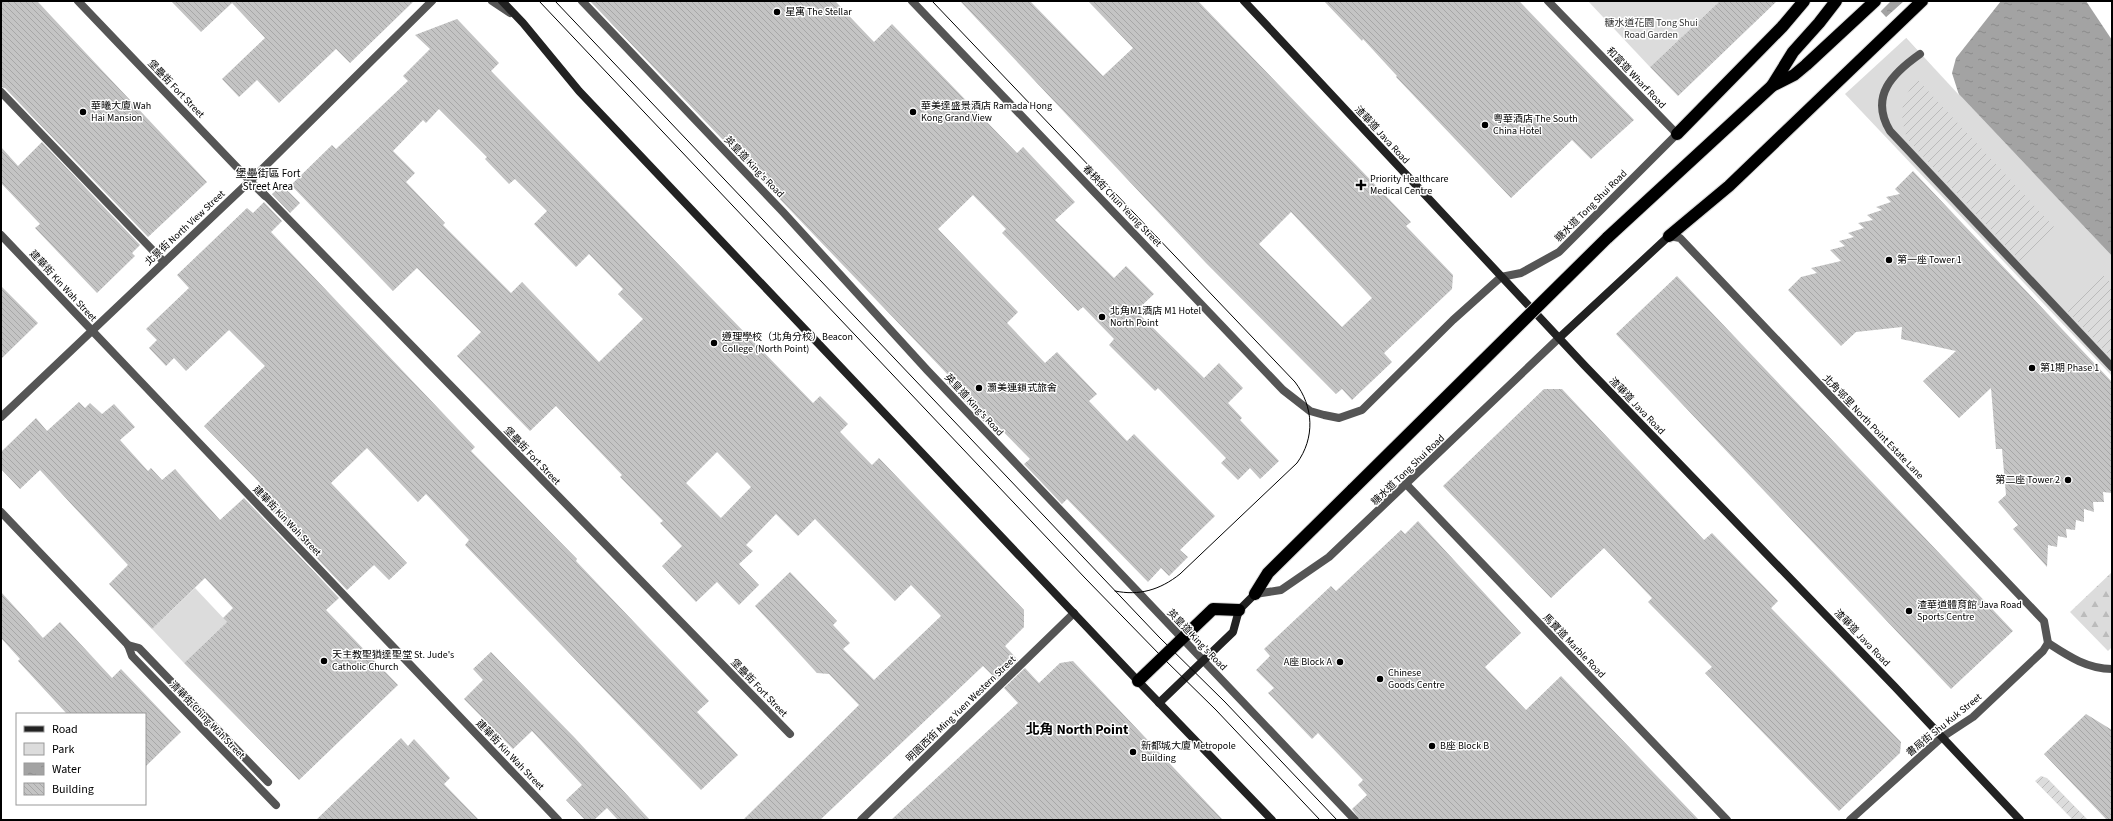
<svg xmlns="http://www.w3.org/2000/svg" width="2113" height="821" font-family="'Source Sans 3','Noto Sans TC',sans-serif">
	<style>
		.forest { fill: url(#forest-firs) }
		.park { fill: #dcdcdc }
		.garden { fill: url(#garden-furrows) }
		.water { fill: url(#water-ripples) }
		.pier { fill: #fff }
		.building { fill: url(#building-back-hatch); fill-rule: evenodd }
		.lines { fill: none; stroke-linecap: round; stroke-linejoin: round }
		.motorway-casing { stroke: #dbdbdb; stroke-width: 14 }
		.pedestrian { stroke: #555; stroke-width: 8 }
		.minor { stroke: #555; stroke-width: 8 }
		.tertiary { stroke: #555; stroke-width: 8 }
		.secondary { stroke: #222; stroke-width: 8 }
		.motorway { stroke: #000; stroke-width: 12 }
		.tram { stroke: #000; stroke-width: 1 }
		.motorway-bridge-casing { stroke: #dbdbdb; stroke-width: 14; stroke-linecap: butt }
		.motorway-bridge { stroke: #000; stroke-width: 12 }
		.poi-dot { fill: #000; stroke: #fff; stroke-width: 1.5 }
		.labels { text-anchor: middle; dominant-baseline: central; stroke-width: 3; stroke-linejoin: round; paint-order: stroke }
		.poi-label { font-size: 10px; fill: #000; stroke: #fff; text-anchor: start }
		.park-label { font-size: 10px; fill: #333; stroke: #fff }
		.street-label { font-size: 10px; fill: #000; stroke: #fff }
		.neighbourhood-label { font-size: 11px; fill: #000; stroke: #fff }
		.district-label { font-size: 14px; font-weight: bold; fill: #000; stroke: #fff }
	</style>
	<defs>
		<pattern id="forest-firs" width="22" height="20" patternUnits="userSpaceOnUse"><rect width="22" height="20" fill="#dcdcdc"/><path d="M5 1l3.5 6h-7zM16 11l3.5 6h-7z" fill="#bbb"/></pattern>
		<pattern id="garden-furrows" width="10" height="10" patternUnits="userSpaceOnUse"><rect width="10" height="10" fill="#dcdcdc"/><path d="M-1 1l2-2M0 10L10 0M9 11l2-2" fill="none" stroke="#bbb"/></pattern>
		<pattern id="water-ripples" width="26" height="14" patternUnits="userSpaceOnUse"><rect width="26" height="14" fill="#a3a3a3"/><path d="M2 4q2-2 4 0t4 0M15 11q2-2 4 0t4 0" fill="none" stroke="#8b8b8b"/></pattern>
		<pattern id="building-back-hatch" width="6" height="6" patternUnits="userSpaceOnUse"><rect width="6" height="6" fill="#c4c4c4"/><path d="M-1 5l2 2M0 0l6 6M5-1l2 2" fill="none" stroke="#a7a7a7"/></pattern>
	</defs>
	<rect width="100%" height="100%" fill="#fff"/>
	<path class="forest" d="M2112 572V647L2108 651 2070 612Z"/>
	<g class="park">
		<path d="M1588 1H1720L1650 67Z"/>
		<path d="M1906 38 2112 256V376L1845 94Z"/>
		<path d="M195 588 227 622 184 663 152 629Z"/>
	</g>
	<g class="garden">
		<path d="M1917 79 2055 228 2020 261 1907 139C1899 113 1900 101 1917 79Z"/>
		<path d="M2101 273 2112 284V358L2065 308Z"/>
		<path d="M2041 776 2047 778 2088 820H2073L2035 781Z"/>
	</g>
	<path class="water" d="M1871 1H2112V256L1886 17Z"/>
	<g class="pier">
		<path d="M1869 1H1891L1879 13Z"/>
		<path d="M1904 1H2001L1956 58 1952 73 1959 95 1906 38 1904 39 1884 19Z"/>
		<path d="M2086 1H2112V40Z"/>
	</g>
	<g class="building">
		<path d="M1 1H37L207 182 148 237 5 88 1 87Z"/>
		<path d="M171 1H414L350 63 336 49 279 103 257 80 239 97 222 79 265 38 232 3 201 32Z"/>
		<path d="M590 1H835L874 42 892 24 1017 153 1023 147 1075 202 1055 220 1114 278 1126 266 1154 294 1136 311 1204 378 1219 363 1243 388 1228 403 1242 418 1240 420 1279 461 1260 479 1250 468 1238 480 1221 463 1226 458 1158 388 1155 391 1109 345 1114 339 1083 307 1078 311 1002 233 1006 229 973 195 938 229 1018 312 1007 323 1045 363 1057 352 1097 394 1089 401 1127 441 1134 434 1215 516 1180 550 1188 557 1169 576 1161 568 1148 582 1067 499 1062 504 1024 464 1030 459 989 417 984 422 947 383 952 379Z"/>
		<path d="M960 1H1030L1103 76 1133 48 1088 1H1198L1411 222 1406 226 1453 275 1452 289 1384 353 1392 362 1352 400 1342 389 1336 394 1206 263ZM1291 212 1372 298 1342 327 1259 244Z"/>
		<path d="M1324 1H1519L1634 120 1591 159 1572 140 1511 198 1396 77 1397 76 1363 39 1362 41Z"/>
		<path d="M1720 1H1777L1678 96 1650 67Z"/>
		<path d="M457 19 499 63 491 71 813 403 820 396 848 424 840 432 872 465 879 458 1024 610V627L1005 646 1018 660 997 680 983 666 820 820H743L859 705 829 674 817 673 755 606 790 572 837 621 833 625 850 643 843 649 874 680 941 616 911 585 895 601 815 519 798 536 776 514 746 545 753 551 739 564 759 585 739 605 717 582 696 602 662 566 682 546 660 523 663 521 620 477 622 475 556 406 530 431 457 356 481 332 417 268 393 291 291 185 332 145 336 149 408 81 403 76 430 49 415 35ZM439 109 487 157 485 159 509 184 515 179 547 211 534 224 576 267 589 254 623 289 618 294 643 319 599 362 522 282 511 293 443 225 445 223 406 182 415 173 393 151 423 120 426 123ZM717 452 751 487 721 518 686 483Z"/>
		<path d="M42 142 140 245 132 253 135 256 97 293 35 228 40 224 1 183V147L18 166Z"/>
		<path d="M1913 171 2112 382V493L2103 492 2104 502H2093L2094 512 2084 509V522L2076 520 2075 530 2066 529 2067 538 2058 536 2057 547 2048 545 2047 567 2013 529 2018 525 1998 502 2006 495 2002 449H1996L1991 388 1959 418 1923 381 1956 351 1901 339 1902 327 1856 332 1841 346 1788 290 1801 277 1817 273 1811 268 1841 261 1830 250 1845 246 1839 241 1854 237 1848 233 1864 228 1858 223 1873 220 1867 215 1882 210 1876 207 1891 202 1886 197 1900 194 1895 189Z"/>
		<path d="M282 185 300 203 290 213 272 194Z"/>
		<path d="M264 202 282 221 271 232 475 447 471 451 577 559 576 561 709 701 697 712 738 755 701 790 465 545 469 540 426 494 418 502 367 448 331 483 407 563 389 580 374 565 347 590 252 490 260 483 204 426 265 366 229 330 186 371 174 358 166 366 149 348 157 340 146 329 189 288 177 275 247 208 253 213Z"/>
		<path d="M1677 276 2013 631 1951 689 1616 334Z"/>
		<path d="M1 286 38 323 1 359Z"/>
		<path d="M1544 389H1562L1704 540 1712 533 1778 601 1771 608 1901 742 1900 753 1839 811 1705 673 1712 667 1648 602 1652 598 1604 548 1551 598 1443 486Z"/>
		<path d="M79 402 85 408 90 403 102 414 114 404 135 427 120 440 148 471 151 468 162 480 175 469 220 520 244 498 339 598 326 610 398 685 299 780 184 663 227 622 223 618 233 608 205 578 152 629 109 584 128 565 73 506 40 470 20 489 1 469V452L36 418 47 431Z"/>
		<path d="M1418 521 1521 633 1485 667 1526 710 1561 676 1699 820H1360L1352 809 1367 795 1358 785 1363 780 1318 733 1312 739 1268 693 1274 688 1256 670 1270 656 1264 649 1331 586 1336 591 1401 530 1405 534Z"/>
		<path d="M1 592 43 638 60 622 112 678 121 669 181 732 145 767V714H67L18 661 20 659 1 638Z"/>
		<path d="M491 652 575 738 650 820H618L607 808 594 820H585L566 800 582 785 532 731 513 749 464 699 483 680 473 669Z"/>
		<path d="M1073 661 1223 820H891L1018 703 1004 688 1025 668 1039 683 1060 663Z"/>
		<path d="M2086 714 2112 730V820H2107L2044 754Z"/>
		<path d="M401 738 408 746 414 739 450 778 444 784 479 820H316Z"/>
	</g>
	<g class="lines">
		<defs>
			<g id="motorway">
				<path d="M1772 86 1793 52 1819 23 1836 1"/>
				<path d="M1677 134 1782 27 1804 1"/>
				<path d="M1669 236 1729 186 1922 1"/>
				<path d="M1607 238 1772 86 1794 75 1806 65 1875 1"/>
				<path d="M1255 594 1268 573 1353 489"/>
				<path d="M1138 681 1213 609 1239 610"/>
			</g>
		</defs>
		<use href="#motorway" class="motorway-casing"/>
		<g class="pedestrian">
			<path d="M912 1 1283 390 1310 411 1324 415 1339 418 1362 410 1453 320 1501 277"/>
			<path d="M1920 54C1893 73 1869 96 1890 131L2112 367"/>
			<path d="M1 92 164 262"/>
			<path d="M250 181 265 196"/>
			<path d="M1407 485 1727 820"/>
			<path d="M2048 643C2068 656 2087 669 2112 669"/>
		</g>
		<g class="minor">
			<path d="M78 1 250 181"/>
			<path d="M492 1 510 13"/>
			<path d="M582 1 783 212 927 370 1355 820"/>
			<path d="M1548 1 1677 134"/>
			<path d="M261 191 790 734"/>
			<path d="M1 235 558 820"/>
			<path d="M1669 236 1680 238 2044 621 2048 643 2043 651 1973 717 1941 738"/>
			<path d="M1 417 250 181 432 1"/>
			<path d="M1 512 128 645 132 656 276 805"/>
			<path d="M128 645 139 648 268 782"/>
			<path d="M861 820 1074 613"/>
		</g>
		<g class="tertiary">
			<path d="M1501 277 1521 273 1559 252 1677 134"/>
			<path d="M1255 594 1281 590 1329 557 1559 338"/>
			<path d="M1850 820 1941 738"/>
		</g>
		<g class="secondary">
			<path d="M502 1 523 23 579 91 1138 681 1272 820"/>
			<path d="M1244 1 1585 366 1895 687 2020 820"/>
			<path d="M1559 338 1669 236"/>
			<path d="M1159 703 1233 632 1239 610 1255 594"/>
		</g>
		<use href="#motorway" class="motorway"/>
		<g class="tram">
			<path d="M539 1 1085 578 1162 657 1216 710 1320 820"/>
			<path d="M555 1 1159 637 1225 702 1337 820"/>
			<path d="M932 1 1295 382C1314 407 1315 438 1297 463L1180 574C1160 590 1139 596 1115 591"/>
		</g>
		<defs>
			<path id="motorway-bridge" d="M1353 489 1607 238"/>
		</defs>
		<use href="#motorway-bridge" class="motorway-bridge-casing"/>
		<use href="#motorway-bridge" class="motorway-bridge"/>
	</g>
	<g class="poi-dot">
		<circle cx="777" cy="12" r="4"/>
		<circle cx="83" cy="112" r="4"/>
		<circle cx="913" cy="112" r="4"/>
		<circle cx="1485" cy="125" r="4"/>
		<path d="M1359 179h4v4h4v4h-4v4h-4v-4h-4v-4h4z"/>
		<circle cx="1889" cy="260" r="4"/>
		<circle cx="1102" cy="317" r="4"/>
		<circle cx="714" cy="343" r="4"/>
		<circle cx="2032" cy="368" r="4"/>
		<circle cx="979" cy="388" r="4"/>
		<circle cx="2068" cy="480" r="4"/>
		<circle cx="1909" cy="611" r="4"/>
		<circle cx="324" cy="661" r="4"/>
		<circle cx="1340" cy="662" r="4"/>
		<circle cx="1380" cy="679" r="4"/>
		<circle cx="1432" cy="746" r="4"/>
		<circle cx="1133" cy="752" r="4"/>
	</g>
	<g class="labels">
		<g class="poi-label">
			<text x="785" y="12">星寓 The Stellar</text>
			<text x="91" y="106">華曦大廈 Wah<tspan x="91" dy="12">Hai Mansion</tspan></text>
			<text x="921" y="106">華美達盛景酒店 Ramada Hong<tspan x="921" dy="12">Kong Grand View</tspan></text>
			<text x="1493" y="119">粵華酒店 The South<tspan x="1493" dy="12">China Hotel</tspan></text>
			<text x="1370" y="179">Priority Healthcare<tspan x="1370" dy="12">Medical Centre</tspan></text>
			<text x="1897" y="260">第一座 Tower 1</text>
			<text x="1110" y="311">北角M1酒店 M1 Hotel<tspan x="1110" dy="12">North Point</tspan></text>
			<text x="722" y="337">遵理學校（北角分校）Beacon<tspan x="722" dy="12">College (North Point)</tspan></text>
			<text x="2040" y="368">第1期 Phase 1</text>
			<text x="987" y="388">灝美連鎖式旅舍</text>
			<text x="2060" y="480" text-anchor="end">第二座 Tower 2</text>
			<text x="1917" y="605">渣華道體育館 Java Road<tspan x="1917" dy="12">Sports Centre</tspan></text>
			<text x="332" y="655">天主教聖猶達聖堂 St. Jude's<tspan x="332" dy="12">Catholic Church</tspan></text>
			<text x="1332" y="662" text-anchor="end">A座 Block A</text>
			<text x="1388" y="673">Chinese<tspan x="1388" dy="12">Goods Centre</tspan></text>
			<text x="1141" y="746">新都城大廈 Metropole<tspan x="1141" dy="12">Building</tspan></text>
			<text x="1440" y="746">B座 Block B</text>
		</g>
		<g class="park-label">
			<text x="1651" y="23">糖水道花園 Tong Shui<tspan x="1651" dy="12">Road Garden</tspan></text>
		</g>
		<g class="street-label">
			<text transform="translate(1636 78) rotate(46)">和富道 Wharf Road</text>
			<text transform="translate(176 89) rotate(46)">堡壘街 Fort Street</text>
			<text transform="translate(1382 135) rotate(47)">渣華道 Java Road</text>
			<text transform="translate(754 167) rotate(46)">英皇道 King's Road</text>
			<text transform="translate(1122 206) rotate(46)">春秧街 Chun Yeung Street</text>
			<text transform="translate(1591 206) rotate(-45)">糖水道 Tong Shui Road</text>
			<text transform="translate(185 228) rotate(-43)">北景街 North View Street</text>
			<text transform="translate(63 286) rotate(47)">建華街 Kin Wah Street</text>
			<text transform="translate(974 405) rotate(47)">英皇道 King's Road</text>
			<text transform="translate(1637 406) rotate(46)">渣華道 Java Road</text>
			<text transform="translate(1873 427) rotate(46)">北角邨里 North Point Estate Lane</text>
			<text transform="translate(532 456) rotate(46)">堡壘街 Fort Street</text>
			<text transform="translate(1408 470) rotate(-44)">糖水道 Tong Shui Road</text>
			<text transform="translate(287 521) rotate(46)">建華街 Kin Wah Street</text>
			<text transform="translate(1862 638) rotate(46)">渣華道 Java Road</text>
			<text transform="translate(1197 640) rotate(46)">英皇道 King's Road</text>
			<text transform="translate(1574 646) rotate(46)">馬寶道 Marble Road</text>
			<text transform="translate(759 688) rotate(46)">堡壘街 Fort Street</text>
			<text transform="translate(961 709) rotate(-44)">明園西街 Ming Yuen Western Street</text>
			<text transform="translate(207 720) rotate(46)">清華街 Ching Wah Street</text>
			<text transform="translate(1944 725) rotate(-39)">書局街 Shu Kuk Street</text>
			<text transform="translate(510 755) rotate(46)">建華街 Kin Wah Street</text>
		</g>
		<g class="neighbourhood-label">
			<text x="268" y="173">堡壘街區 Fort<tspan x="268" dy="13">Street Area</tspan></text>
		</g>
		<g class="district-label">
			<text x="1077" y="730">北角 North Point</text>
		</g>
	</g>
	<rect width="2113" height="821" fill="none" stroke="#000000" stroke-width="4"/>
	<rect x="16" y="713" width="130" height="92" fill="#ffffff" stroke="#999999"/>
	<rect x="24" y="726" width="20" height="6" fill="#222222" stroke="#999999"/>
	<text x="52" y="733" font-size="12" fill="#000000">Road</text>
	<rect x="24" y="743" width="20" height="12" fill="#dcdcdc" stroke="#999999"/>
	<text x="52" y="753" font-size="12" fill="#000000">Park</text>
	<rect x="24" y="763" width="20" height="12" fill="url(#water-ripples)" stroke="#999999"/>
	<text x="52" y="773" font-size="12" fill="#000000">Water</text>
	<rect x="24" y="783" width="20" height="12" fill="url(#building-back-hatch)" stroke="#999999"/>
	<text x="52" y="793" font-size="12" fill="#000000">Building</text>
</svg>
